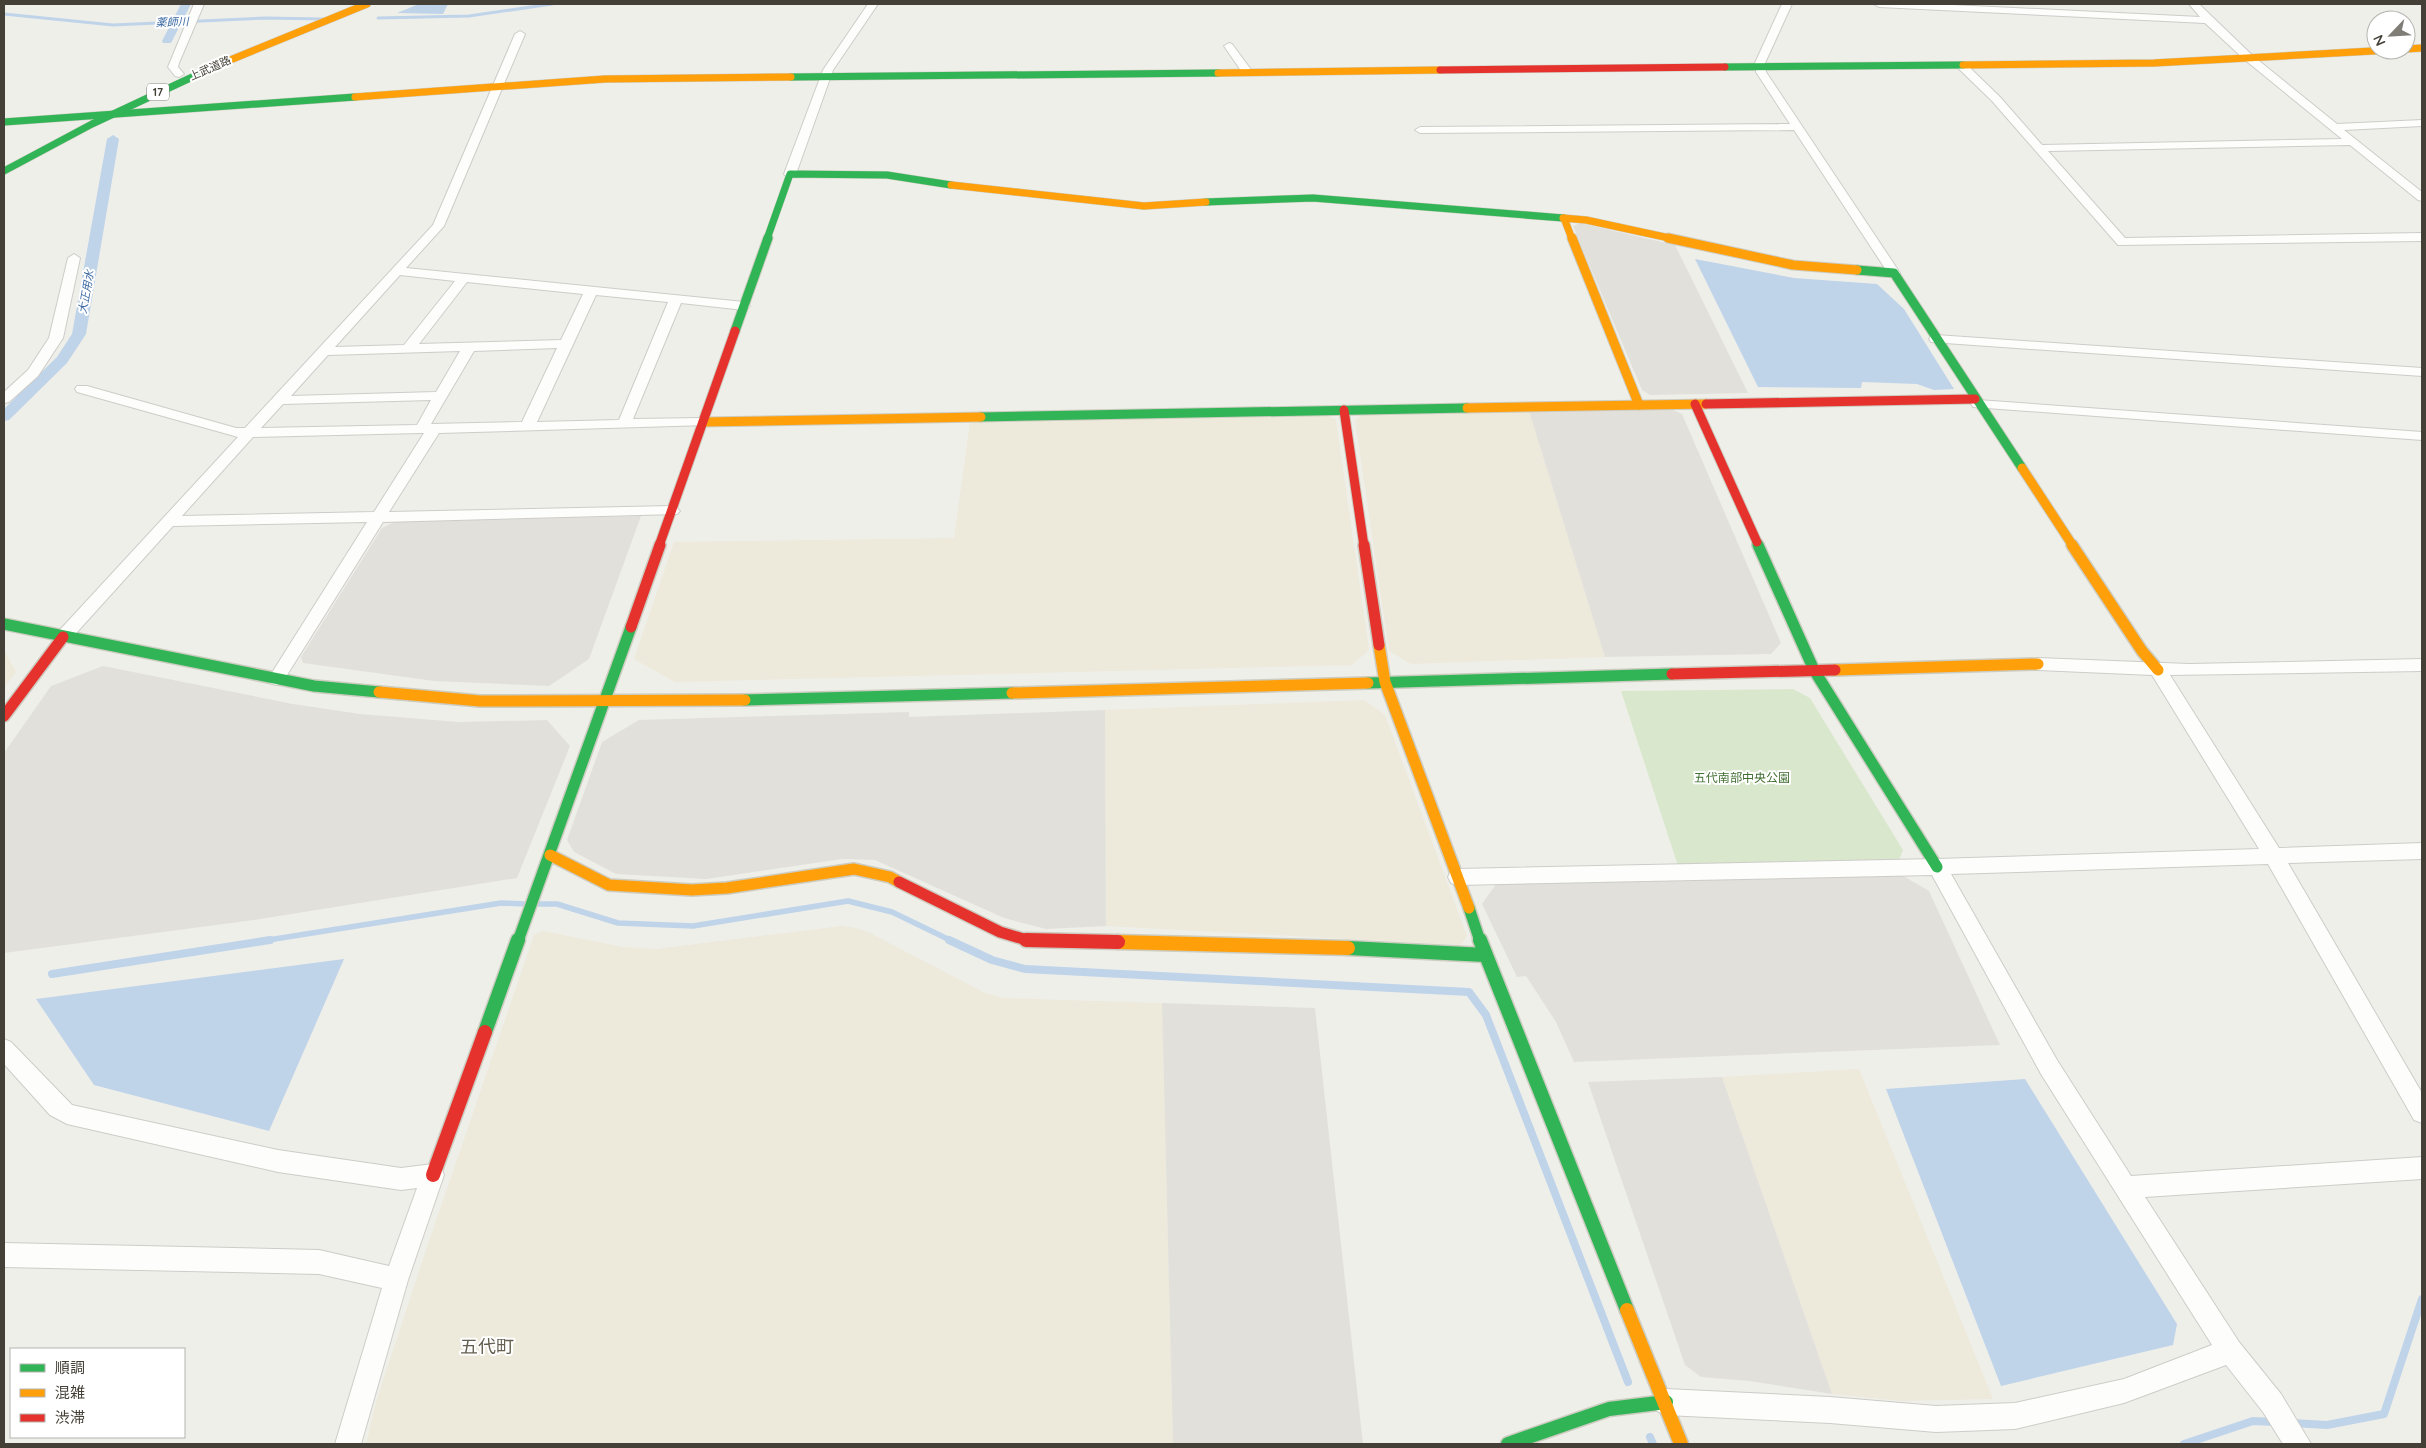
<svg xmlns="http://www.w3.org/2000/svg" width="2426" height="1448" font-family="Quicksand,'Noto Sans JP',sans-serif">
	<style>
		.commercial { fill: #ede9db }
		.industrial { fill: #e2e0db }
		.green { fill: #d9e7cc }
		.water { fill: #bfd3e9 }
		.lines { fill: none; stroke-linecap: round; stroke-linejoin: round }
		.stream-far2 { stroke: #bfd3e9; stroke-width: 3 }
		.stream-far1 { stroke: #bfd3e9; stroke-width: 5.5 }
		.stream { stroke: #bfd3e9; stroke-width: 8 }
		.canal { fill: #bfd3e9; fill-rule: evenodd }
		.street-casing { stroke: #cdccc8; stroke-width: 2 }
		.fast-far3-casing { stroke: #cdccc1; stroke-width: 8 }
		.fast-far2-casing { stroke: #cdccc1; stroke-width: 11 }
		.fast-far1-casing { stroke: #cdccc1; stroke-width: 14 }
		.fast-casing { stroke: #cdccc1; stroke-width: 17 }
		.slow-far3-casing { stroke: #cdccc1; stroke-width: 8 }
		.slow-far2-casing { stroke: #cdccc1; stroke-width: 11 }
		.slow-far1-casing { stroke: #cdccc1; stroke-width: 14 }
		.slow-casing { stroke: #cdccc1; stroke-width: 17 }
		.jam-far3-casing { stroke: #cdccc1; stroke-width: 8 }
		.jam-far2-casing { stroke: #cdccc1; stroke-width: 11 }
		.jam-far1-casing { stroke: #cdccc1; stroke-width: 14 }
		.jam-casing { stroke: #cdccc1; stroke-width: 17 }
		.street { fill: #fdfdfc; fill-rule: evenodd }
		.fast-far3 { stroke: #30b455; stroke-width: 7 }
		.fast-far2 { stroke: #30b455; stroke-width: 9 }
		.fast-far1 { stroke: #30b455; stroke-width: 11 }
		.fast { stroke: #30b455; stroke-width: 14 }
		.slow-far3 { stroke: #ff9f0a; stroke-width: 7 }
		.slow-far2 { stroke: #ff9f0a; stroke-width: 9 }
		.slow-far1 { stroke: #ff9f0a; stroke-width: 11 }
		.slow { stroke: #ff9f0a; stroke-width: 14 }
		.jam-far3 { stroke: #e5322d; stroke-width: 7 }
		.jam-far2 { stroke: #e5322d; stroke-width: 9 }
		.jam-far1 { stroke: #e5322d; stroke-width: 11 }
		.jam { stroke: #e5322d; stroke-width: 14 }
		.labels { text-anchor: middle; dominant-baseline: central; stroke-width: 4; stroke-linejoin: round; paint-order: stroke }
		.far-water-label { font-size: 11px; font-style: italic; fill: #3c6ba4; stroke: #fff }
		.far-street-label { font-size: 11px; fill: #444037; stroke: #fff }
		.shield { fill: #fff; stroke: #7c7973; stroke-width: 1 }
		.shield-label { font-size: 11px; font-weight: bold; fill: #444037 }
		.park-label { font-size: 12px; fill: #416f31; stroke: #fff }
		.near-quarter-label { font-size: 18px; fill: #655f4f; stroke: #fff }
	</style>
	<rect width="100%" height="100%" fill="#efefea"/>
	<g class="commercial">
		<path d="M1529 411 1605 657 1411 664 1389 651 1355 420 1362 415Z"/>
		<path d="M1326 415 1336 420 1369 650 1352 665 675 682 634 659 674 542 954 538 970 422Z"/>
		<path d="M4 650 16 672 4 688Z"/>
		<path d="M1364 700 1385 715 1467 936 1461 945 1106 926 1105 710Z"/>
		<path d="M841 926 856 928 870 933 985 993 1002 998 1162 1003 1173 1444H366L377 1399 427 1247 534 935 543 931 623 947 656 949Z"/>
		<path d="M1859 1069 1993 1399 1901 1401 1832 1394 1722 1077Z"/>
	</g>
	<g class="industrial">
		<path d="M1580 223 1675 245 1748 393 1650 395 1642 390 1573 226Z"/>
		<path d="M1673 410 1682 414 1781 643 1771 654 1605 657 1529 411Z"/>
		<path d="M641 516 589 659 549 686 434 681 303 663 301 657 382 528 394 522Z"/>
		<path d="M103 666 293 704 360 714 459 722 547 720 570 746 517 878 254 920 4 953V753L51 686Z"/>
		<path d="M1105 710 1106 926 1046 929 1004 918 875 860 842 859 706 879 616 874 574 852 567 840 602 742 639 720 909 712V717Z"/>
		<path d="M1900 874 1929 891 2000 1045 1574 1062 1556 1022 1526 976 1517 977 1482 904 1496 884Z"/>
		<path d="M1162 1003 1315 1008 1363 1444H1173Z"/>
		<path d="M1722 1077 1832 1394 1749 1381 1701 1377 1685 1365 1588 1082Z"/>
	</g>
	<path class="green" d="M1793 689 1810 698 1903 850 1899 860 1678 866 1621 691Z"/>
	<g class="water">
		<path d="M419 4H448L443 14 397 13Z"/>
		<path d="M1695 259 1794 278 1877 284 1904 309 1954 389 1934 390 1917 384 1862 382 1861 388 1758 387Z"/>
		<path d="M344 959 269 1131 94 1085 36 999Z"/>
		<path d="M2025 1079 2177 1324 2173 1345 2001 1386 1886 1089Z"/>
	</g>
	<g class="lines">
		<g class="stream-far2">
			<path d="M4 14 113 25 265 18 323 19"/>
			<path d="M378 18 469 16 552 4"/>
		</g>
		<g class="stream-far1">
			<path d="M538 904H557L618 923 693 926 848 901 892 912 952 941"/>
			<path d="M262 941 501 903 526 904"/>
		</g>
		<g class="stream">
			<path d="M949 940 992 960 1025 969 1469 992 1486 1015 1628 1382"/>
			<path d="M52 974 270 940"/>
			<path d="M2292 1423 2327 1425 2384 1414 2422 1299"/>
			<path d="M1650 1437 1653 1444"/>
			<path d="M2184 1444 2253 1421 2275 1422"/>
		</g>
		<g class="canal">
			<path d="M181 4H191L171 43H163L162 41Z"/>
			<path d="M113 135 119 139 86 334 67 363 9 420 4 421V409L57 357 72 334 107 139Z"/>
		</g>
		<defs>
			<g id="street">
				<path d="M194 4H204L179 63 178 67 184 74 179 77 175 76 168 67Z"/>
				<path d="M868 4H878L833 70 796 174 790 177 786 176 784 174 823 70Z"/>
				<path d="M1782 4H1792L1765 63 1766 72 1900 273 1898 276H1890L1794 130 1420 133 1415 130 1420 127 1790 124 1756 72 1755 63Z"/>
				<path d="M1874 4H1932L2200 17 2189 4H2199L2253 56 2337 124 2422 120V126L2344 130 2422 192V201L2418 200 2350 145 2048 151 2125 238 2422 233V241L2118 245 1992 101 1957 67V63H1965L2000 97 2042 145 2342 139 2245 60 2205 23 1879 7Z"/>
				<path d="M520 31 525 34 444 226 406 268 744 302 750 306 744 310 681 303 633 419 703 418 708 419 710 422 708 425 439 433 389 512 672 506 677 508 680 511 677 514 383 522 282 683 276 685 270 683 268 679 367 522 173 526 69 641 63 643 57 641 55 637 57 633 238 437 77 392 75 389 77 386H87L236 428H245L433 225 515 34ZM400 275 455 281 404 345 335 347ZM467 282 583 294 561 340 419 344ZM596 295 668 302 619 420 537 422ZM557 348 522 422 431 424 474 351ZM460 351 436 392 291 396 328 355ZM431 400 417 425 261 428 283 404ZM421 433H424L374 512 182 516 253 437Z"/>
				<path d="M1229 43 1232 44 1252 71V75H1244L1224 46Z"/>
				<path d="M74 254 80 258 63 338 38 376 9 402 4 403V392L28 370 49 338 68 258Z"/>
				<path d="M1936 335 2422 368V376L1931 342 1929 339 1931 336Z"/>
				<path d="M1978 400 2422 432V440L1973 407 1971 404Z"/>
				<path d="M2038 658 2189 664 2422 659V671L2170 675 2279 848 2422 843V859L2288 863 2422 1093V1123L2414 1120 2268 864 1951 874 2057 1060 2131 1176 2422 1157V1179L2145 1197 2239 1342 2281 1394 2311 1444H2283L2263 1412 2226 1365 2124 1403 2015 1429 1936 1432 1830 1423 1666 1415 1657 1411 1653 1402 1657 1393 1666 1389 1830 1397 1936 1406 2015 1403 2124 1379 2212 1345 2041 1074 1932 875 1458 885 1451 883 1448 877 1451 871 1458 869 1937 859 2259 849 2152 675 2038 670 2032 668 2030 664 2032 660Z"/>
				<path d="M4 1039 11 1042 72 1105 278 1150 401 1168 433 1164 441 1167 444 1175 408 1280 361 1444H335L382 1288 319 1274 4 1267V1243L319 1250 389 1266 417 1188 401 1190 278 1172 67 1124 50 1115 4 1064Z"/>
			</g>
			<g id="fast-far3">
				<path d="M1725 67 1963 65"/>
				<path d="M791 77 1218 73"/>
				<path d="M4 122 355 97"/>
				<path d="M4 171 92 124 218 65"/>
				<path d="M1206 202 1313 198 1563 218"/>
				<path d="M767 239 790 174 887 175 951 185"/>
			</g>
			<g id="fast-far2">
				<path d="M1857 270 1894 273 2022 468"/>
				<path d="M735 331 768 238"/>
				<path d="M981 417 1467 408"/>
				<path d="M1757 542 1759 546"/>
			</g>
			<g id="fast-far1">
				<path d="M1758 545 1814 670 1937 867"/>
				<path d="M4 624 314 686 379 692"/>
				<path d="M1368 683 1672 674"/>
				<path d="M745 700 1012 693"/>
				<path d="M1469 908 1480 941"/>
				<path d="M518 941 631 627"/>
			</g>
			<g id="fast">
				<path d="M1480 940 1627 1310"/>
				<path d="M1348 948 1485 955"/>
				<path d="M485 1032 518 940"/>
				<path d="M1508 1444 1609 1409 1666 1402"/>
			</g>
			<g id="slow-far3">
				<path d="M2406 49 2422 48"/>
				<path d="M218 65 367 4"/>
				<path d="M1963 65 2154 63 2391 50"/>
				<path d="M1218 73 1440 70"/>
				<path d="M355 97 605 79 791 77"/>
				<path d="M951 185 1144 206 1206 202"/>
				<path d="M1563 218 1586 220 1674 239"/>
				<path d="M1564 218 1572 239"/>
			</g>
			<g id="slow-far2">
				<path d="M1572 238 1639 405"/>
				<path d="M1668 238 1793 265 1857 270"/>
				<path d="M1467 408 1706 404"/>
				<path d="M703 422 981 417"/>
				<path d="M2022 468 2073 546"/>
			</g>
			<g id="slow-far1">
				<path d="M2072 545 2142 651 2158 670"/>
				<path d="M1379 645 1385 682 1469 908"/>
				<path d="M1835 670 2038 664"/>
				<path d="M379 692 480 701 745 700"/>
				<path d="M1012 693 1368 683"/>
				<path d="M550 855 609 885 692 890 727 888 854 869 890 877 899 882"/>
			</g>
			<g id="slow">
				<path d="M1118 942 1348 948"/>
				<path d="M1627 1310 1681 1444"/>
			</g>
			<path id="jam-far3" d="M1440 70 1725 67"/>
			<g id="jam-far2">
				<path d="M1695 404 1757 542"/>
				<path d="M1706 404 1975 399"/>
				<path d="M1344 410 1364 546"/>
				<path d="M659 546 735 331"/>
			</g>
			<g id="jam-far1">
				<path d="M1364 545 1379 645"/>
				<path d="M631 627 660 545"/>
				<path d="M1672 674 1835 670"/>
				<path d="M4 716 63 637"/>
				<path d="M899 882 1000 932 1030 941"/>
			</g>
			<g id="jam">
				<path d="M1026 940 1118 942"/>
				<path d="M433 1175 485 1032"/>
			</g>
		</defs>
		<use href="#street" class="street-casing"/>
		<use href="#fast-far3" class="fast-far3-casing"/>
		<use href="#fast-far2" class="fast-far2-casing"/>
		<use href="#fast-far1" class="fast-far1-casing"/>
		<use href="#fast" class="fast-casing"/>
		<use href="#slow-far3" class="slow-far3-casing"/>
		<use href="#slow-far2" class="slow-far2-casing"/>
		<use href="#slow-far1" class="slow-far1-casing"/>
		<use href="#slow" class="slow-casing"/>
		<use href="#jam-far3" class="jam-far3-casing"/>
		<use href="#jam-far2" class="jam-far2-casing"/>
		<use href="#jam-far1" class="jam-far1-casing"/>
		<use href="#jam" class="jam-casing"/>
		<use href="#street" class="street"/>
		<use href="#fast-far3" class="fast-far3"/>
		<use href="#fast-far2" class="fast-far2"/>
		<use href="#fast-far1" class="fast-far1"/>
		<use href="#fast" class="fast"/>
		<use href="#slow-far3" class="slow-far3"/>
		<use href="#slow-far2" class="slow-far2"/>
		<use href="#slow-far1" class="slow-far1"/>
		<use href="#slow" class="slow"/>
		<use href="#jam-far3" class="jam-far3"/>
		<use href="#jam-far2" class="jam-far2"/>
		<use href="#jam-far1" class="jam-far1"/>
		<use href="#jam" class="jam"/>
	</g>
	<g class="labels">
		<g class="far-water-label">
			<text transform="translate(172 22) rotate(-2)">薬師川</text>
			<text transform="translate(86 292) rotate(-80)">大正用水</text>
		</g>
		<g class="far-street-label">
			<text transform="translate(210 68) rotate(-24)">上武道路</text>
		</g>
		<rect class="shield" x="147" y="83.5" width="22" height="17" rx="4"/>
		<g class="shield-label">
			<text x="158" y="92">17</text>
		</g>
		<g class="park-label">
			<text x="1742" y="777">五代南部中央公園</text>
		</g>
		<g class="near-quarter-label">
			<text x="487" y="1346">五代町</text>
		</g>
	</g>
	<rect width="2426" height="1448" fill="none" stroke="#444037" stroke-width="10"/>
	<rect x="10" y="1348" width="175" height="90" fill="#ffffff" stroke="#b4b3af"/>
	<rect x="20" y="1364" width="25" height="8" fill="#30b455" stroke="#b4b3af"/>
	<text x="55" y="1373" font-size="15" fill="#444037">順調</text>
	<rect x="20" y="1389" width="25" height="8" fill="#ff9f0a" stroke="#b4b3af"/>
	<text x="55" y="1398" font-size="15" fill="#444037">混雑</text>
	<rect x="20" y="1414" width="25" height="8" fill="#e5322d" stroke="#b4b3af"/>
	<text x="55" y="1423" font-size="15" fill="#444037">渋滞</text>
	<g transform="translate(2391 35) rotate(245)"><circle r="24" fill="#ffffff" stroke="#b4b3af"/>
	<path d="M0-4L9 19L0 12L-9 19Z" fill="#807d76"/>
	<text y="-8" font-size="14" font-weight="bold" text-anchor="middle" fill="#444037">N</text>
	</g>
</svg>
